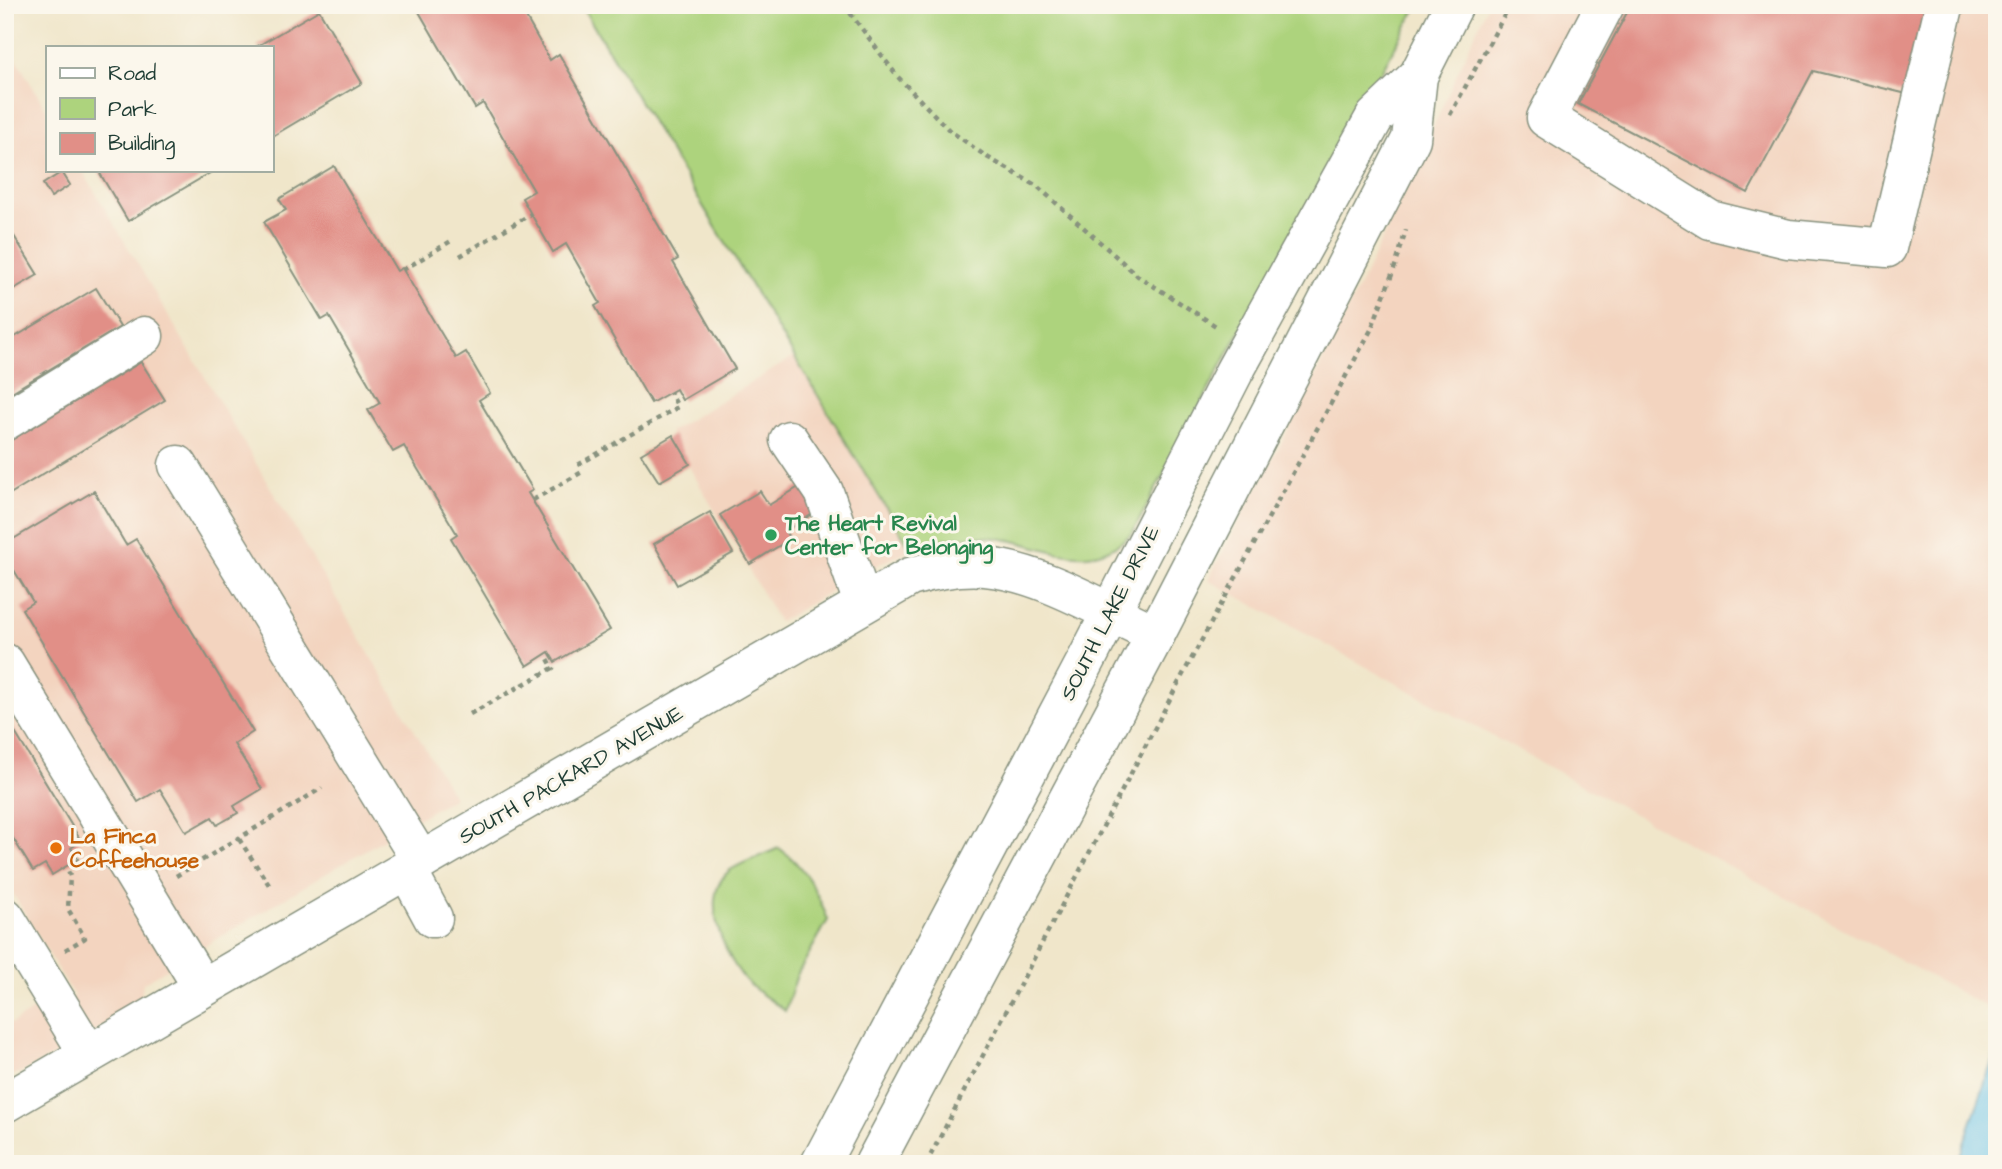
<svg xmlns="http://www.w3.org/2000/svg" width="2002" height="1169" font-family="'Architects Daughter',sans-serif">
	<style>
		.built { fill: #f3d4bf }
		.green { fill: #add37d; stroke: #668858; stroke-width: 2 }
		.water { fill: #6bc3e8; stroke: #45808e; stroke-width: 2 }
		.building { fill: #e18f87 }
		.lines { fill: none; stroke-linecap: round; stroke-linejoin: round }
		.minor-casing { stroke: #88927f; stroke-width: 41 }
		.path { stroke: #88927f; stroke-width: 4.5; stroke-dasharray: 5 5; stroke-linecap: butt }
		.minor { stroke: #fff; stroke-width: 38 }
		.leisure-dot { fill: #2e9e5b; stroke: #fbf7ec; stroke-width: 2.5 }
		.food-dot { fill: #e8710a; stroke: #fbf7ec; stroke-width: 2.5 }
		.labels { text-anchor: middle; dominant-baseline: central; stroke-width: 6; stroke-linejoin: round; paint-order: stroke }
		.leisure-label { font-size: 21px; font-weight: bold; fill: #27864d; stroke: #fbf7ec; text-anchor: start }
		.street-label { font-size: 21px; fill: #1f3d34; stroke: #fbf7ec }
		.food-label { font-size: 21px; font-weight: bold; fill: #c56008; stroke: #fbf7ec; text-anchor: start }
	</style>
	<rect width="100%" height="100%" fill="#fbf7ec"/>
	<filter id="ink" filterUnits="userSpaceOnUse"><feTurbulence type="fractalNoise" baseFrequency=".0143" numOctaves="2"/><feDisplacementMap in="SourceGraphic" scale="14" xChannelSelector="R" yChannelSelector="G"/><feConvolveMatrix kernelMatrix="1 2 1 2 8 2 1 2 1" color-interpolation-filters="sRGB"/></filter>
	<filter id="wash" filterUnits="userSpaceOnUse"><feTurbulence type="fractalNoise" baseFrequency=".00686" numOctaves="4" result="noise"/><feDisplacementMap in="SourceGraphic" scale="28" xChannelSelector="R" yChannelSelector="G"/><feGaussianBlur stdDeviation="1.57" result="paint"/><feColorMatrix in="noise" values="0 0 0 0 0 0 0 0 0 0 0 0 0 0 0 0 0 1.4 0 .05"/><feComposite in="paint" operator="in"/></filter>
	<g filter="url(#wash)">
		<rect width="100%" height="100%" fill="#f0e6ca"/>
		<g class="built">
			<path d="M1488 5H1997V1013L1208 580 1301 406 1389 225Z"/>
			<path d="M5 40 47 111V170H82L454 797 143 983 140 1006 25 1071 12 1075 5 1074V1015L11 1024 35 1009 40 1017 74 996 5 880Z"/>
			<path d="M794 357 911 549 864 571 779 622 669 432Z"/>
		</g>
		<g class="green">
			<path d="M581 5H1418L1291 235 1133 532C1088 577 1048 544 996 538 967 534 939 538 911 549Z"/>
			<path d="M779 848C804 865 817 891 828 920L797 975 785 1011C772 1000 752 990 742 976 723 950 699 898 729 871 739 863 766 854 779 848Z"/>
		</g>
		<path class="water" d="M1997 1050V1164H1957L1993 1059Z"/>
		<g id="blocks">
			<g class="building">
				<path d="M426 5H519L550 60 559 54 678 259 673 262 735 369 682 400 676 389 651 403 595 306 600 303 566 244 553 252 531 214 522 198 534 191 483 103 475 108 418 10Z"/>
				<path d="M1631 5H1928L1907 94 1813 71 1748 193 1578 104Z"/>
				<path d="M319 10 362 83 271 137V47H256Z"/>
				<path d="M334 166 397 271 402 268 456 358 466 352 490 393 479 400 533 490 528 493 610 630 555 662 549 652 527 666 451 538 457 534 404 446 393 452 368 410 380 403 329 316 322 320 264 222 286 210 279 199Z"/>
				<path d="M98 170H215L128 221Z"/>
				<path d="M62 172 70 185 51 197 43 184Z"/>
				<path d="M14 236 38 275 5 294V241Z"/>
				<path d="M96 288 120 327 5 396V343Z"/>
				<path d="M141 362 165 400 5 497V444Z"/>
				<path d="M673 435 690 464 659 482 641 454Z"/>
				<path d="M804 484 819 510 785 531 790 539 750 564 720 515 760 491 769 505Z"/>
				<path d="M94 491 126 545 136 539 253 732 234 744 262 789 234 806 238 813 217 825 212 817 186 832 160 789 138 802 22 609 33 602 5 555V544Z"/>
				<path d="M710 512 733 553 677 585 654 544Z"/>
				<path d="M5 716 81 841 71 848 78 859 52 875 45 864 33 871 5 825Z"/>
			</g>
		</g>
	</g>
	<g filter="url(#ink)">
		<use href="#blocks" fill-opacity="0" stroke="#88927f" stroke-width="2"/>
		<g class="lines">
			<defs>
				<g id="minor">
					<path d="M1605 5 1546 118 1710 220 1788 239 1887 248 1944 7"/>
					<path d="M5 421 144 336"/>
					<path d="M789 440 824 492 863 603"/>
					<path d="M178 465 421 861"/>
					<path d="M5 663 202 987"/>
					<path d="M407 870 433 918"/>
					<path d="M5 917 88 1053"/>
					<path d="M5 1103 910 577C934 570 959 565 985 567 1042 572 1104 611 1156 634"/>
					<path d="M820 1164 1088 657 1234 372 1375 117 1418 76 1454 5"/>
					<path d="M874 1164 1156 634 1411 139 1418 76"/>
				</g>
			</defs>
			<use href="#minor" class="minor-casing"/>
			<g class="path">
				<path d="M844 5 898 77 949 130 987 157 1037 186 1138 276 1219 328"/>
				<path d="M1450 115 1510 5"/>
				<path d="M460 256 531 214"/>
				<path d="M403 270 451 241"/>
				<path d="M578 465 678 407 670 392"/>
				<path d="M533 500 582 472"/>
				<path d="M470 714 553 668 546 655"/>
				<path d="M239 839 271 888"/>
				<path d="M176 876 322 788"/>
				<path d="M65 950 85 938 68 909 70 876 66 866"/>
				<path d="M5 1046H7"/>
				<path d="M926 1164 1181 678 1371 330 1397 261 1406 230"/>
			</g>
			<use href="#minor" class="minor"/>
		</g>
	</g>
	<circle class="leisure-dot" cx="771" cy="535" r="7"/>
	<circle class="food-dot" cx="56" cy="848" r="7"/>
	<g class="labels">
		<g class="leisure-label">
			<text x="785" y="523">The Heart Revival<tspan x="785" dy="24">Center for Belonging</tspan></text>
		</g>
		<g class="street-label">
			<text transform="translate(1110 613) rotate(-63)">SOUTH LAKE DRIVE</text>
			<text transform="translate(571 775) rotate(-30)">SOUTH PACKARD AVENUE</text>
		</g>
		<g class="food-label">
			<text x="70" y="836">La Finca<tspan x="70" dy="24">Coffeehouse</tspan></text>
		</g>
	</g>
	<rect width="2002" height="1169" fill="none" stroke="#fbf7ec" stroke-width="28"/>
	<rect x="46" y="46" width="228" height="126" fill="#fbf7ec" stroke="#a3ada2" stroke-width="2"/>
	<rect x="60" y="68" width="35" height="10" fill="#ffffff" stroke="#a3ada2" stroke-width="2"/>
	<text x="108" y="80" font-size="21" fill="#1f3d34">Road</text>
	<rect x="60" y="98" width="35" height="21" fill="#add37d" stroke="#a3ada2" stroke-width="2"/>
	<text x="108" y="116" font-size="21" fill="#1f3d34">Park</text>
	<rect x="60" y="133" width="35" height="21" fill="#e18f87" stroke="#a3ada2" stroke-width="2"/>
	<text x="108" y="150" font-size="21" fill="#1f3d34">Building</text>
</svg>
